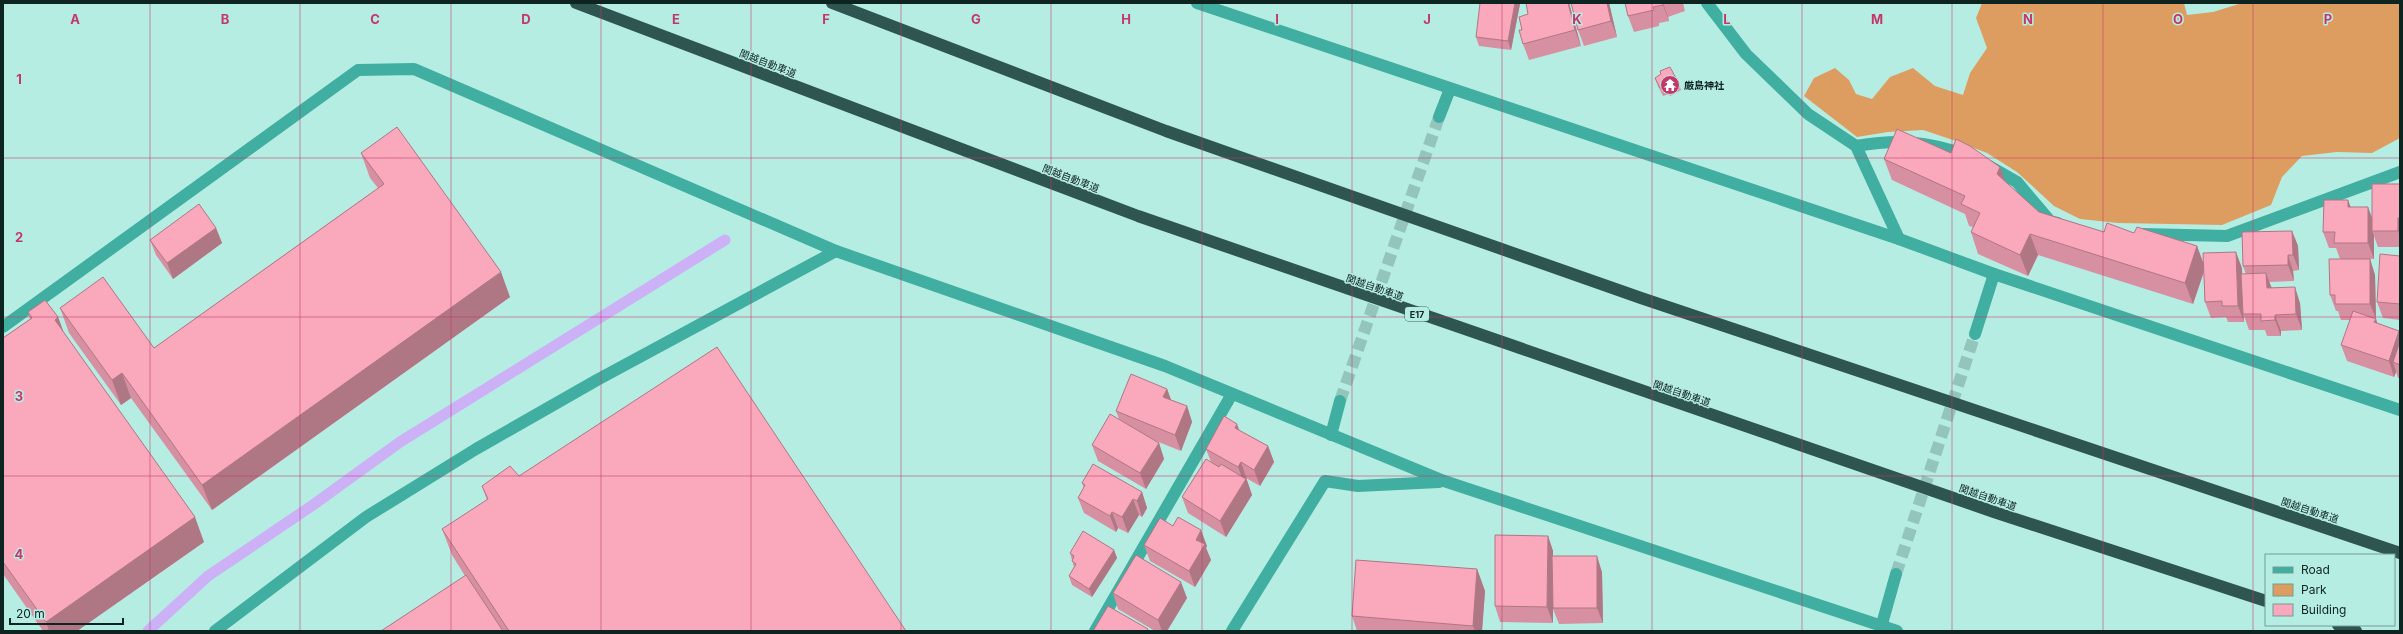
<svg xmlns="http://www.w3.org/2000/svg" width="2403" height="634" font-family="Inter,'Noto Sans JP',sans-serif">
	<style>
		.green { fill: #de9d60 }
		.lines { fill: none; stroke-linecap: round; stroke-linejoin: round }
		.stream { stroke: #cdb1f6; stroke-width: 11 }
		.minor-tunnel { stroke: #94c5bc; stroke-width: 12; stroke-dasharray: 12 6; stroke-linecap: butt }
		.minor { stroke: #40aea0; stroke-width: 12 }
		.highway { stroke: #2e554f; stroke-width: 12 }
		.wall { fill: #d790a2 }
		.shaded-wall { fill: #af7684 }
		.building { fill: #faa8bc; stroke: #af7684 }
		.grid { fill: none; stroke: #c3376a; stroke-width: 1; stroke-opacity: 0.55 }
		.labels { text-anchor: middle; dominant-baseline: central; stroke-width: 3; stroke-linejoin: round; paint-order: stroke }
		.shield { fill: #b6ede3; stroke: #40605b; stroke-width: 1 }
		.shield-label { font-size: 9px; font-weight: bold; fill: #0e2421 }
		.street-label { font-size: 10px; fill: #0e2421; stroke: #b6ede3 }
		.poi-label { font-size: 10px; font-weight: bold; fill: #0e2421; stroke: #b6ede3; text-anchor: start }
		.grid-label { font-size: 13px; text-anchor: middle; font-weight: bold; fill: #c3376a; stroke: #b6ede3; stroke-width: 3; stroke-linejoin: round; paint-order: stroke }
	</style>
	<rect width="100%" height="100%" fill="#b6ede3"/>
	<path class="green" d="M1982 3H2184L2187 15 2213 12 2242 3H2400V138L2372 153 2337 152 2302 156 2282 177 2271 205 2222 225 2118 223 2080 219 2054 206 2017 172 1987 153 1953 140 1923 130 1888 132 1857 137 1804 96 1814 78 1835 68 1849 80 1856 94 1872 99 1890 77 1913 68 1935 86 1963 95 1970 73 1987 48 1976 18Z"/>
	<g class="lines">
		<path class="stream" d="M148 631 208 576 313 505 400 442 725 240"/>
		<g class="minor-tunnel">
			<path d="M1340 401 1439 117"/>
			<path d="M1896 574 1975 334"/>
		</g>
		<g class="minor">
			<path d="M1197 3 1899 239 1994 274 2400 410"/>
			<path d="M1707 3 1746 54 1808 114 1856 146 1899 239"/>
			<path d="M1439 117 1450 89"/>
			<path d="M1856 146C1899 139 1926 141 1967 155"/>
			<path d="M1989 166 2017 182 2050 221 2058 223"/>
			<path d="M2143 234 2227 236 2400 172"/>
			<path d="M3 327 358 70 414 69 836 251 1165 366 1444 481 1897 631"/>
			<path d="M1975 334 1994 274"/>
			<path d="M1331 435 1340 401"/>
			<path d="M215 631 366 517 476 449 597 380 836 251"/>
			<path d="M1095 631 1232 394"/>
			<path d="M1232 631 1325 481 1358 486 1439 482"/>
			<path d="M1880 631 1896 574"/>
		</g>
		<g class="highway">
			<path d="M576 3 1138 216 1994 512 2266 601"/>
			<path d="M832 3 1166 131 1641 298 2400 553"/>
			<path d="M2338 625 2356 631"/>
		</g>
	</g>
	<g class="wall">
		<path d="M1569 3 1581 46 1529 60 1523 44 1522 30Z"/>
		<path d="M1571 3H1609L1617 37 1584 46 1578 30Z"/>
		<path d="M1625 3H1683L1685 11 1668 17 1669 21 1659 23V26L1634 32 1628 16Z"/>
		<path d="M1520 4 1511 50 1479 46 1476 37Z"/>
		<path d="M1655 78 1678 82 1681 90 1670 96 1669 94 1663 96 1658 86Z"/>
		<path d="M361 153 510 297 212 510 131 398 121 405 69 333 60 308 154 348 378 188 370 178Z"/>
		<path d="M1884 159 2005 182 2039 212 2104 232 2134 233 2197 246 2203 262 2242 268V274H2246L2243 266 2292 231 2298 246 2299 270 2293 271 2294 281 2269 282 2272 288 2300 303 2302 330 2281 331V336H2267L2265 330H2249L2244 316V322H2228L2226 317 2211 318 2205 302 2204 272 2193 304 2038 255 2028 276 1978 254 1971 232 1973 227 1969 226 1965 214 1892 180Z"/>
		<path d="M2400 184V247H2378L2374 236V259H2370L2375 275 2376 319 2377 323 2399 331 2400 333V378H2398L2396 372 2394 377 2347 361 2341 345 2350 320H2341L2338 311H2336L2330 295 2340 259 2336 248H2329L2323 232 2351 207 2372 217Z"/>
		<path d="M216 228 222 243 173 279 156 255 150 240Z"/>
		<path d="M2400 256V320L2383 318 2377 302Z"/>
		<path d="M28 312 58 317 64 333 204 542 77 631H43L3 574V338L30 319Z"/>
		<path d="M1167 389 1171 400 1187 406 1192 422 1181 451 1151 439 1159 443 1164 459 1146 489 1098 461 1092 445 1119 419 1116 411Z"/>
		<path d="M1239 430 1268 446 1274 462 1260 486 1246 478 1252 495 1226 537 1188 513 1182 497 1211 462 1206 449Z"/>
		<path d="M519 476 906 631H381L465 576 452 555 442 529 487 500 482 486Z"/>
		<path d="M1082 483 1142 492 1147 508 1142 517 1139 515 1128 533 1118 528 1116 532 1084 513 1078 498 1084 488Z"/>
		<path d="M1548 536 1553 551V556L1602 572 1603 623 1559 624 1553 609V623L1500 622 1495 606Z"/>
		<path d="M1144 545 1207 546 1206 548 1211 560 1195 587 1150 561Z"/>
		<path d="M1114 550 1117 558 1092 597 1072 585 1069 576 1074 567 1070 553Z"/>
		<path d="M1477 569 1485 591 1482 631H1357L1352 616Z"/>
		<path d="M1113 593 1187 598 1167 631H1155L1118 609Z"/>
	</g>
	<g class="shaded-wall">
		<path d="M1515 3H1519L1520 4 1511 50 1508 41Z"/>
		<path d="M1568 3H1569L1581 46 1575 30Z"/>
		<path d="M1607 3H1609L1617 37 1611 21Z"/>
		<path d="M1663 3 1668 17 1669 21 1663 5Z"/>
		<path d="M2000 167 2008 188 1997 174Z"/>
		<path d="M2348 200 2354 216 2348 207Z"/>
		<path d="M2368 207 2374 223 2372 231 2374 236V259L2368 243Z"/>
		<path d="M2398 218 2400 224V236L2398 231Z"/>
		<path d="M216 228 222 243 173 279 167 263Z"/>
		<path d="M2292 231 2298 246 2299 270 2293 255Z"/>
		<path d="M2030 234 2038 255 2028 276 2020 255Z"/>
		<path d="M2197 246 2205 268 2193 304 2185 283Z"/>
		<path d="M2236 252 2242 268 2244 314H2243L2244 322 2238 306Z"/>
		<path d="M2288 255 2293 271 2294 281 2288 265Z"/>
		<path d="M2370 259 2375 275 2376 319 2381 335 2374 322 2376 319 2370 304Z"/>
		<path d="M501 272 510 297 212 510 202 485Z"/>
		<path d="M2266 273 2272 289 2267 288Z"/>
		<path d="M2295 287 2300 303 2302 330 2296 314Z"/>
		<path d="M2275 315 2281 331V336L2275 320Z"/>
		<path d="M58 317 67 342 55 320Z"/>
		<path d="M2399 331 2400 333V360L2393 362 2396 372 2394 377 2389 361Z"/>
		<path d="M122 373 131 398 121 405 112 380Z"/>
		<path d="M1167 389 1173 405 1163 397Z"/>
		<path d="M1187 406 1192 422 1181 451 1175 435Z"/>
		<path d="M1237 424 1243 440 1235 428Z"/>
		<path d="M1159 443 1164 459 1146 489 1140 473Z"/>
		<path d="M1268 446 1274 462 1260 486 1254 470Z"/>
		<path d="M1241 462 1252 495 1226 537 1220 521 1244 483 1238 467Z"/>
		<path d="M1142 492 1147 508 1142 517 1137 501Z"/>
		<path d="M1133 499 1139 515 1128 533 1122 517Z"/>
		<path d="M1112 512 1118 528 1116 532 1110 516Z"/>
		<path d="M195 517 204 542 77 631H49L46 622Z"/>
		<path d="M1201 530 1207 546 1206 548 1211 560 1195 587 1189 571 1196 540Z"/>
		<path d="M1548 536 1553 551V623L1547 607Z"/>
		<path d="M1114 550 1117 558 1092 597 1089 589Z"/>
		<path d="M1597 556 1602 572 1603 623 1597 608Z"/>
		<path d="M1477 569 1485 591 1482 631H1475L1473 626Z"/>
		<path d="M1181 582 1187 598 1167 631H1162L1158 620Z"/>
	</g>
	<g class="building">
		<path d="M1480 3H1515L1508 41 1476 37Z"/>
		<path d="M1526 3H1568L1575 30 1523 44 1519 30H1522L1519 17 1528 14Z"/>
		<path d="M1571 3H1607L1611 21 1578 30Z"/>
		<path d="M1625 3H1662L1663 5 1653 7 1654 10 1628 16Z"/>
		<path d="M1670 67 1678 82 1667 87 1666 85 1660 88 1655 78 1661 74 1660 71Z"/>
		<path d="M397 127 501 272 202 485 122 373 112 380 60 308 103 277 154 348 384 184 361 153Z"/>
		<path d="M1897 129 1951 153 1956 139 1970 146 2000 167 1997 174 2039 212 2104 232 2107 223 2134 233 2137 227 2197 246 2185 283 2030 234 2020 255 1971 232 1980 213 1961 204 1965 196 1884 159Z"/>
		<path d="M2372 184H2400V218H2398V231H2372Z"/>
		<path d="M2324 200H2348V207H2368V243H2334L2335 232H2323Z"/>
		<path d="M199 204 216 228 167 263 150 240Z"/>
		<path d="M2292 231 2293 255H2288V265L2243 266 2242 232Z"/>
		<path d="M2236 252 2238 306H2222V301L2205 302 2203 253Z"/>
		<path d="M2380 254 2400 256V304L2377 302Z"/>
		<path d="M2329 259H2370V304H2335V295H2330Z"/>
		<path d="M2266 273 2267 288 2295 287 2296 314 2275 315V320L2261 321V314H2243L2241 274Z"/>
		<path d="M45 300 58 317 55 320 195 517 46 622 3 562V338L32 318 28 312Z"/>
		<path d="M2353 311 2376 319 2374 322 2399 331 2389 361 2341 345Z"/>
		<path d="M2400 341V365L2393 362Z"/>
		<path d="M717 347 906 631H509L442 529 488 499 482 486 510 466 519 476Z"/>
		<path d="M1131 374 1167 389 1163 397 1187 406 1175 435 1116 411Z"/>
		<path d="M1110 414 1159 443 1140 473 1092 445Z"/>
		<path d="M1224 416 1237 424 1235 428 1268 446 1254 470 1241 462 1238 467 1206 449Z"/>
		<path d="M1206 459 1219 467 1221 464 1246 479 1220 521 1182 497Z"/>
		<path d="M1093 464 1142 492 1137 501 1133 499 1122 517 1112 512 1110 516 1078 498 1085 485 1082 483Z"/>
		<path d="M1178 517 1201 530 1196 540 1205 544 1189 571 1144 545 1160 518 1173 526Z"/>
		<path d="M1083 531 1114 550 1089 589 1069 576 1076 564 1072 561 1074 556 1070 553Z"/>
		<path d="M1495 535 1548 536 1547 607 1495 606Z"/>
		<path d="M1136 555 1181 582 1158 620 1113 593Z"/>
		<path d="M1552 556H1597V608H1553Z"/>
		<path d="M1356 560 1477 569 1473 626 1352 616Z"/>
		<path d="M466 575 503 631H381Z"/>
		<path d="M1108 606 1148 629 1147 631H1093Z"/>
	</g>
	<path class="grid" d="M150 3V631M300 3V631M451 3V631M601 3V631M751 3V631M901 3V631M1051 3V631M1202 3V631M1352 3V631M1502 3V631M1652 3V631M1802 3V631M1952 3V631M2103 3V631M2253 3V631M3 158H2400M3 317H2400M3 476H2400"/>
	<defs>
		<symbol id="temple-disc" viewBox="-11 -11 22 22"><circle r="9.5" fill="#c3376a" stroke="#b6ede3"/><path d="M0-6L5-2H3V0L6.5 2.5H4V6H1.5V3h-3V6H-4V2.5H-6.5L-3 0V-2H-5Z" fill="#fff"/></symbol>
	</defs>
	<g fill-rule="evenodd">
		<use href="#temple-disc" x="1659" y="74" width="22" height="22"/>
	</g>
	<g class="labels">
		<rect class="shield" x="1405" y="307" width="24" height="14" rx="3"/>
		<g class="shield-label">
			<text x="1417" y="314">E17</text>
		</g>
		<g class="street-label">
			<text transform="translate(768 63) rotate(21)">関越自動車道</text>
			<text transform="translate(1071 178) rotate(21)">関越自動車道</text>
			<text transform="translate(1375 287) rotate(19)">関越自動車道</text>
			<text transform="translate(1682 393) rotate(19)">関越自動車道</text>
			<text transform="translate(1988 497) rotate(19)">関越自動車道</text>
			<text transform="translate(2310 510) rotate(18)">関越自動車道</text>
		</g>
		<g class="poi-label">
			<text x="1684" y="85">厳島神社</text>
		</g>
	</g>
	<g class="grid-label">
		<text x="75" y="24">A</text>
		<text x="225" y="24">B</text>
		<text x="375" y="24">C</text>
		<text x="526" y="24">D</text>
		<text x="676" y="24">E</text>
		<text x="826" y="24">F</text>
		<text x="976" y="24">G</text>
		<text x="1126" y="24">H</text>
		<text x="1277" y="24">I</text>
		<text x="1427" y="24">J</text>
		<text x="1577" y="24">K</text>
		<text x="1727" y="24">L</text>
		<text x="1877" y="24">M</text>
		<text x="2028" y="24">N</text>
		<text x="2178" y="24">O</text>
		<text x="2328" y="24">P</text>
		<text x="19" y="84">1</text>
		<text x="19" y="242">2</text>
		<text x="19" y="401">3</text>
		<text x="19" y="559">4</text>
	</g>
	<rect width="2403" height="634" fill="none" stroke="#0e2421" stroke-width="8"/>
	<rect x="2265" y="554" width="130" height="72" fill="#b6ede3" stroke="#739d95"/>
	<rect x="2273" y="567" width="20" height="6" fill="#40aea0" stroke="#739d95"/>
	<text x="2301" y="574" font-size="12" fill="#0e2421">Road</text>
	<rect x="2273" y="584" width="20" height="12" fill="#de9d60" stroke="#739d95"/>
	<text x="2301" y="594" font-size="12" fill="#0e2421">Park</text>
	<rect x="2273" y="604" width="20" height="12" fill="#faa8bc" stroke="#739d95"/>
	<text x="2301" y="614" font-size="12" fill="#0e2421">Building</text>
	<path d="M10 618v6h113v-6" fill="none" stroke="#0e2421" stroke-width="2"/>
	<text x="16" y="618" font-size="12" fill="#0e2421" stroke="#b6ede3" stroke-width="3" paint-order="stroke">20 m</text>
</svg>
